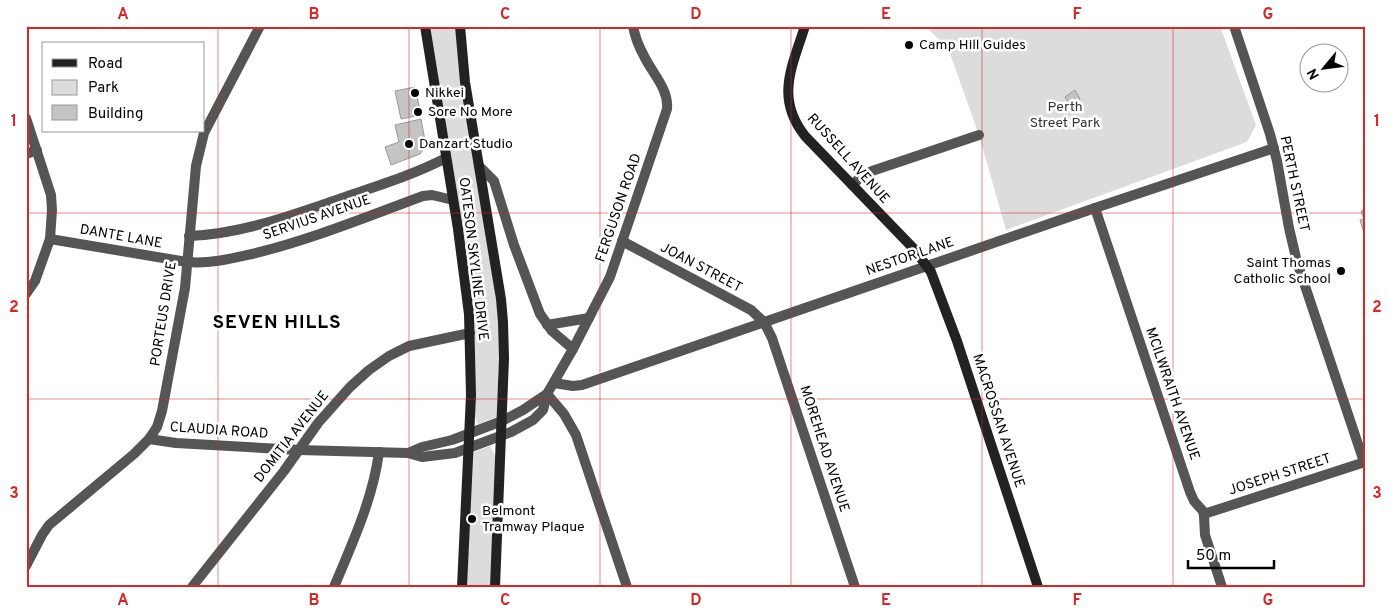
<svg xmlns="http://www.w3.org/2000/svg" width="1391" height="613" font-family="Overpass,sans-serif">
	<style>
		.green { fill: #dcdcdc }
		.building { fill: #c4c4c4; stroke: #999 }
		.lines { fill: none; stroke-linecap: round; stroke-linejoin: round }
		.minor { stroke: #555; stroke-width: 10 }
		.secondary { stroke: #222; stroke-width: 10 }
		.grid { fill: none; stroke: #d62828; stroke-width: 1; stroke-opacity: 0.55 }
		.poi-dot { fill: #000; stroke: #fff; stroke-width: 2 }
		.labels { text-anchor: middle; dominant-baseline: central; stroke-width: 5; stroke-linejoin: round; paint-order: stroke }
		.poi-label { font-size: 14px; fill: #000; stroke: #fff; text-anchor: start }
		.park-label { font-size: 14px; fill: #333; stroke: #fff }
		.street-label { font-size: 14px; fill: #000; stroke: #fff }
		.district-label { font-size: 19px; font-weight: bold; letter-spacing: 1px; fill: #000; stroke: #fff }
		.neatline { fill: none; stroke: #d62828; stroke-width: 2 }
		.grid-label { font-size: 16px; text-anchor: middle; font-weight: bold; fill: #d62828 }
	</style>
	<rect width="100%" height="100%" fill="#fff"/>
	<g class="green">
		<path d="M428 26H456L500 327 497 417 478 424 474 414 473 351Z"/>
		<path d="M925 26H1220L1256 125 1247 142 1006 230 979 135 948 48Z"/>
		<path d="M490 446 496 457 492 587H467L471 453Z"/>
	</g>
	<g class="building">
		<path d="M415 87 421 115 401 119 395 91Z"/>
		<path d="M1075 90 1080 99 1070 105 1065 97Z"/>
		<path d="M421 119 426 146 420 154 391 165 385 147 399 142 395 125Z"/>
		<path d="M1365 209V236L1360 220 1364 219 1361 211Z"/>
	</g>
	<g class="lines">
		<g class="minor">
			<path d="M1234 26 1270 134 1277 161 1289 228 1297 262 1364 462"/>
			<path d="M26 118 51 195 52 210 50 239 35 281 26 294"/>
			<path d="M26 154 37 150"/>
			<path d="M479 166 494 181 514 245 540 314 552 331 573 349"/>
			<path d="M852 185 862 176 872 171 979 135"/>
			<path d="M1095 208 1190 492 1194 501 1203 511 1204 516 1205 535 1222 587"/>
			<path d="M189 236C242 234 292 215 342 198 377 186 413 175 446 158"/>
			<path d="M50 239 187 262C209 264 230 259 252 254 310 240 366 217 423 196L432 195 453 200"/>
			<path d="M622 241 751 310 764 322 772 338 855 587"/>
			<path d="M547 325 589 318"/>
			<path d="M554 383 573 386 582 385 1095 208 1274 148"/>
			<path d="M547 394 564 414 576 435 627 587"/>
			<path d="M149 439 176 443 299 450 408 453 422 457 455 453 511 432 533 420 543 410 547 394 573 349 610 277 667 109C669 89 652 73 644 56 639 47 635 37 633 26"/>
			<path d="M408 453 422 447 452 440 502 421 523 410 547 394"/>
			<path d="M1204 514 1365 462"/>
			<path d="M26 566 42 535 49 525 134 454 149 439 157 427 162 411 185 288 196 166 204 133 260 26"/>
			<path d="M192 587 284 471 318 423 350 387 369 370 389 356 409 346 470 333"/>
			<path d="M334 587C352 544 373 499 379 452"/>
		</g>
		<g class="secondary">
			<path d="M425 26 458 229 469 314 471 395 462 587"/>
			<path d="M460 26 465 82 501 299 503 322 504 358 495 587"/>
			<path d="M805 26C792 67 775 98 805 136L914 249 931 272 957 341 1038 587"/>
		</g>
	</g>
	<path class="grid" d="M218 26V587M409 26V587M600 26V587M791 26V587M982 26V587M1173 26V587M26 213H1365M26 399H1365"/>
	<g class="poi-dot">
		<circle cx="909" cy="45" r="5"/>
		<circle cx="415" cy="93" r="5"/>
		<circle cx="418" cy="112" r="5"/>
		<circle cx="409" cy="144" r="5"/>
		<circle cx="1341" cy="271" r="5"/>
		<circle cx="472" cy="519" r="5"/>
	</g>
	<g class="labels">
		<g class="poi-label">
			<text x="919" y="45">Camp Hill Guides</text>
			<text x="425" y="93">Nikkei</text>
			<text x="428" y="112">Sore No More</text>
			<text x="419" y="144">Danzart Studio</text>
			<text x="1331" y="263" text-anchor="end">Saint Thomas<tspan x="1331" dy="16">Catholic School</tspan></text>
			<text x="482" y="511">Belmont<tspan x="482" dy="16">Tramway Plaque</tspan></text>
		</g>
		<g class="park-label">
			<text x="1065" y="107">Perth<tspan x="1065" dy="16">Street Park</tspan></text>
		</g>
		<g class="street-label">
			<text transform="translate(848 159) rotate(48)">RUSSELL AVENUE</text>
			<text transform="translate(1294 184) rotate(78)">PERTH STREET</text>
			<text transform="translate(619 208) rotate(-71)">FERGUSON ROAD</text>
			<text transform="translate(317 218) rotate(-19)">SERVIUS AVENUE</text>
			<text transform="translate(121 237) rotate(10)">DANTE LANE</text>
			<text transform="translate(910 257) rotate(-19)">NESTOR LANE</text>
			<text transform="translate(473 259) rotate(83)">OATESON SKYLINE DRIVE</text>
			<text transform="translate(701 268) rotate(28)">JOAN STREET</text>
			<text transform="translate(164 314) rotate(-81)">PORTEUS DRIVE</text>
			<text transform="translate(1172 394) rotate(71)">MCILWRAITH AVENUE</text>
			<text transform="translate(998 421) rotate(72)">MACROSSAN AVENUE</text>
			<text transform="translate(219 431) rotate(4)">CLAUDIA ROAD</text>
			<text transform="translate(292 437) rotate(-52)">DOMITIA AVENUE</text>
			<text transform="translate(824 449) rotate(72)">MOREHEAD AVENUE</text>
			<text transform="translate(1280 475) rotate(-18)">JOSEPH STREET</text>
		</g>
		<g class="district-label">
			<text x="277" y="323">SEVEN HILLS</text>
		</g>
	</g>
	<rect width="1391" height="613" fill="none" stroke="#ffffff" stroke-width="55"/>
	<rect x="42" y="42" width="162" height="90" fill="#ffffff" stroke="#999999"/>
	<rect x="52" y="59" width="25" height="8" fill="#222222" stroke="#999999"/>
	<text x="88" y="68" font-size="15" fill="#000000">Road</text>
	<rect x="52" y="80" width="25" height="15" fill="#dcdcdc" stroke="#999999"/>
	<text x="88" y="92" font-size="15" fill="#000000">Park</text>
	<rect x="52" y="105" width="25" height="15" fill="#c4c4c4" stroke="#999999"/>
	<text x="88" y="118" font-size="15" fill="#000000">Building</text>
	<g transform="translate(1324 68) rotate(241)"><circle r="24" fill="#ffffff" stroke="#999999"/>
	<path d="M0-4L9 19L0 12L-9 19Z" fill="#000000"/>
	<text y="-8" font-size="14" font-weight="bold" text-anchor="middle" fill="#000000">N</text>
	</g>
	<path d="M1188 560v8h86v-8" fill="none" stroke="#000000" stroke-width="2.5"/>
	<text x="1196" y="560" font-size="15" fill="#000000" stroke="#ffffff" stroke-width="4" paint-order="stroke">50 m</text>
	<rect x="28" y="28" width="1336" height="558" class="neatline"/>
	<g class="grid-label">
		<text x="123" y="19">A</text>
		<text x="314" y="19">B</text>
		<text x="505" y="19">C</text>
		<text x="696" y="19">D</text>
		<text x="886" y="19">E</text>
		<text x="1077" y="19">F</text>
		<text x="1268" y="19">G</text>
		<text x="14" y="126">1</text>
		<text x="1377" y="126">1</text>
		<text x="14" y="312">2</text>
		<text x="1377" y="312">2</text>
		<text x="14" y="498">3</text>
		<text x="1377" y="498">3</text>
		<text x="123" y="605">A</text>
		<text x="314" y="605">B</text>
		<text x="505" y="605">C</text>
		<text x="696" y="605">D</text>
		<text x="886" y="605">E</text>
		<text x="1077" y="605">F</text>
		<text x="1268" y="605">G</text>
	</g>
</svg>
